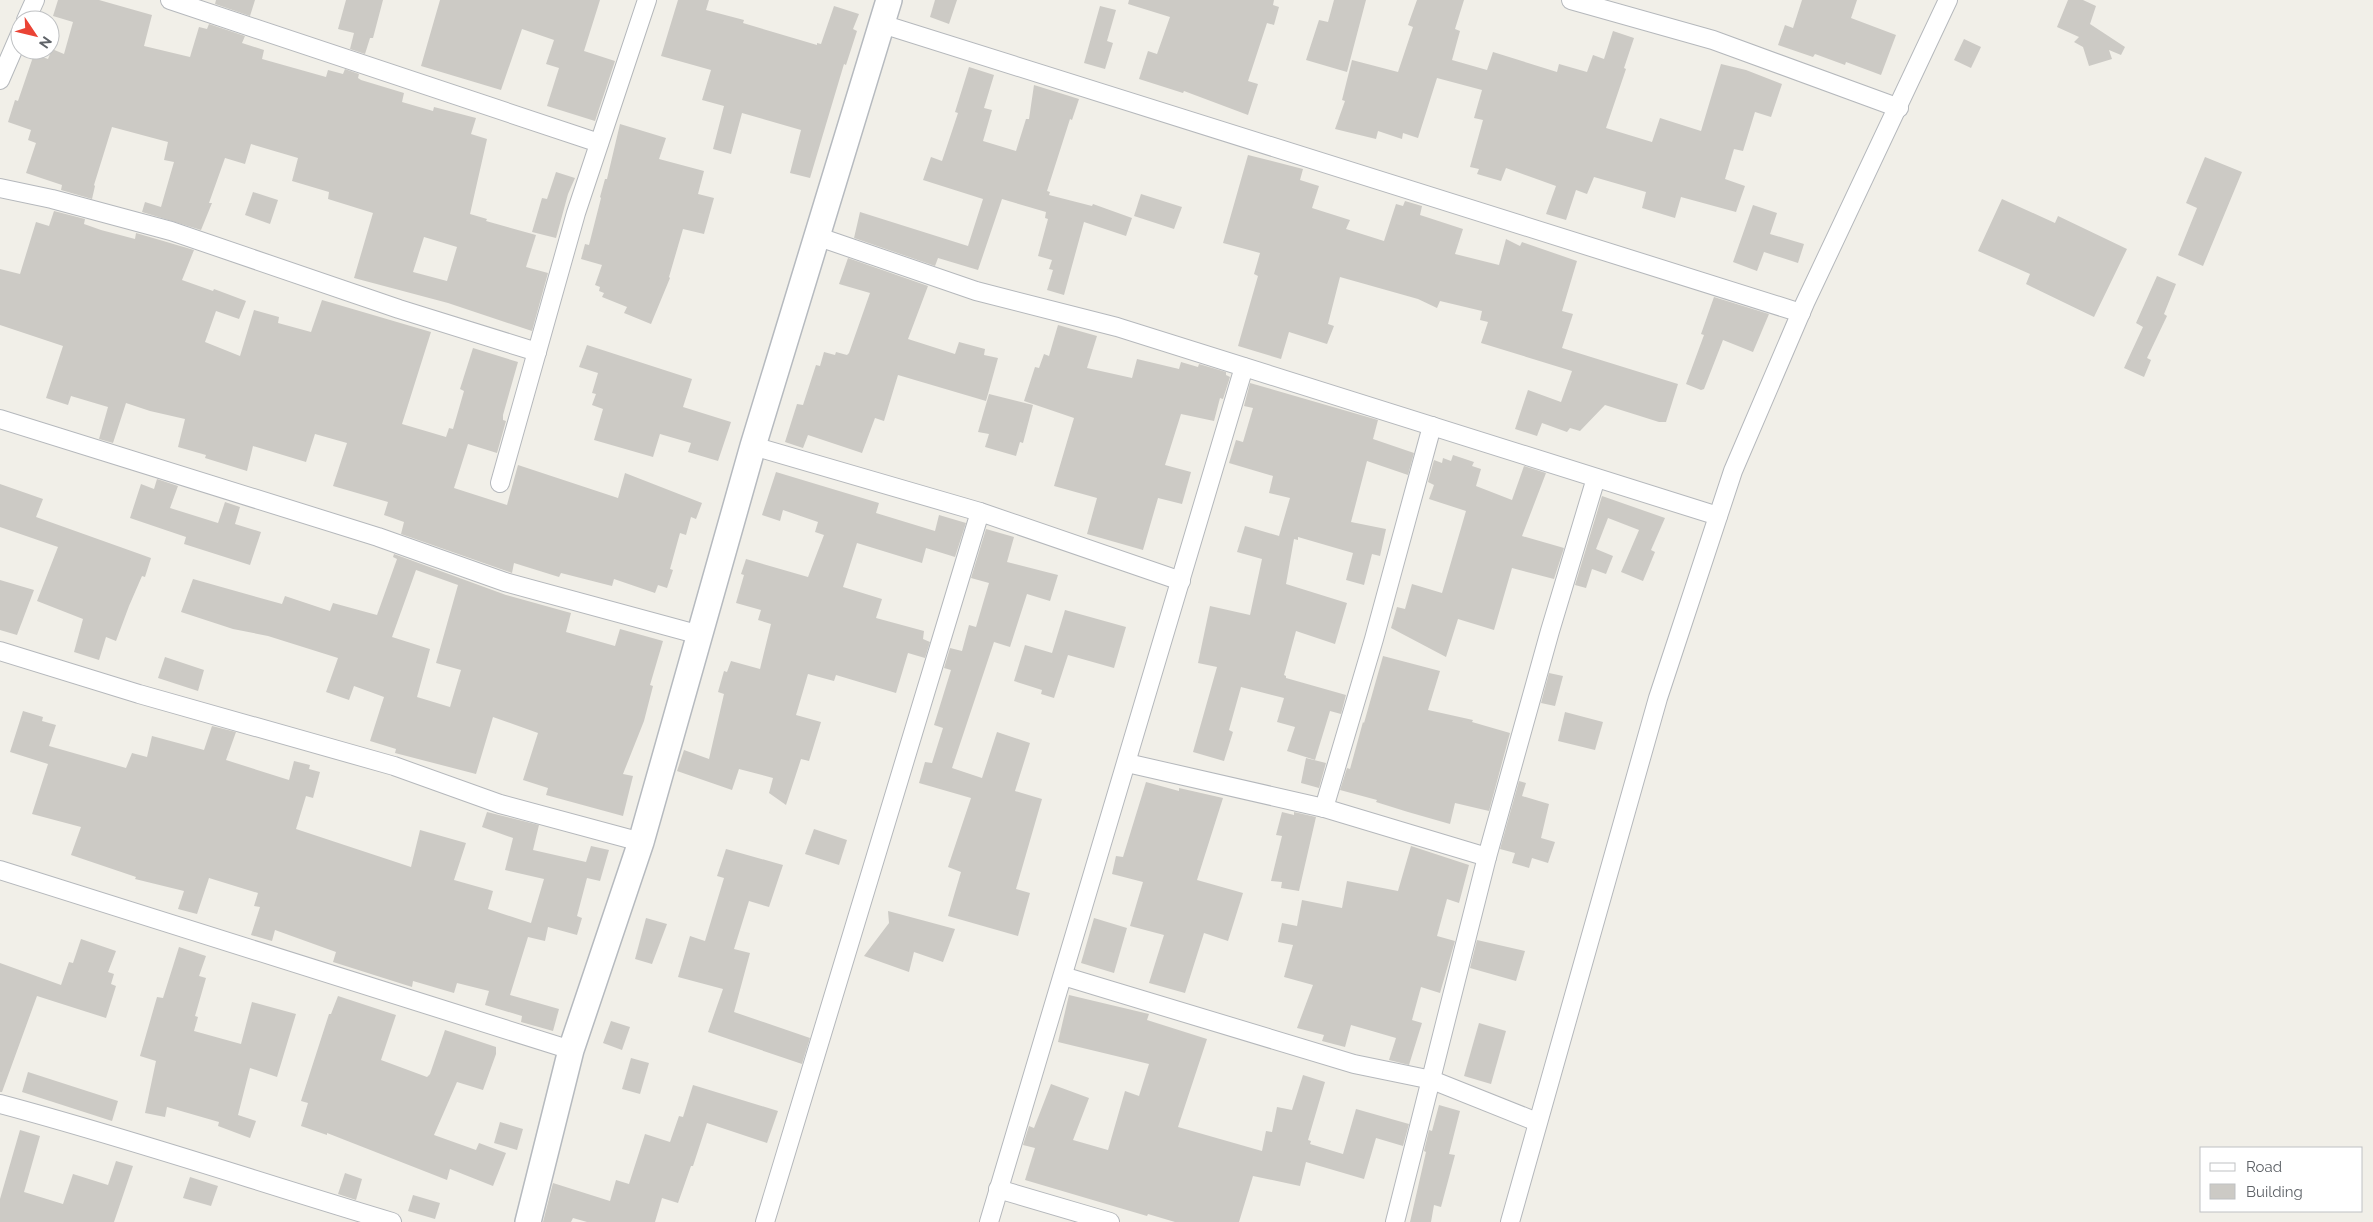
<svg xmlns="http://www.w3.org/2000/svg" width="2373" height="1222" font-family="Raleway,sans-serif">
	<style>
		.building { fill: #cccac5; fill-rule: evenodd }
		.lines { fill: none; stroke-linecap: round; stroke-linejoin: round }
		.street-casing { stroke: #b5b8bc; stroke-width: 20 }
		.secondary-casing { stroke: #b6babf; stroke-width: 28 }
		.street { stroke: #fff; stroke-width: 18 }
		.secondary { stroke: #fff; stroke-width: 25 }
	</style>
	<rect width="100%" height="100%" fill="#f1efe8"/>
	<g class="building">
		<path d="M58 0H99L152 15 144 46 190 57 199 27 207 29 209 24 245 36 242 43 264 50 262 59 326 77 328 70 343 74 345 69 359 74 358 78 361 80 404 93 402 102 433 111 434 107 476 118 471 134 487 139 470 214 487 219 486 221 536 235 526 267 548 273 532 331 448 303 354 278 373 213 328 199 329 192 292 181 298 158 251 144 245 164 225 158 209 203H212L201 230 142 212 145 202 161 207 174 162 164 160 168 142 112 127 94 185 95 186 92 199 61 190 62 185 26 173 36 143 28 140 31 130 8 122 15 100 18 101 34 54 48 59 52 49 64 54 73 22 53 16ZM424 237 457 247 447 281 413 272Z"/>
		<path d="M216 0H255L250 16 215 4Z"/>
		<path d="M346 0H383L373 38H370L365 54 350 49 354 33 338 29Z"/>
		<path d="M440 0H600L584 51 615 61 595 121 547 106 559 68 546 64 554 40 522 29 501 90 421 66Z"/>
		<path d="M678 0H709L706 10 744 20 743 23 817 45V43L821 44 834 6 859 14 853 29 857 31 846 65 844 64 810 178 790 173 801 130 742 113 731 154 713 149 724 106 702 100 711 70 661 56Z"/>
		<path d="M935 0H957L949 24 930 17Z"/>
		<path d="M1129 0H1274L1273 5 1279 7 1274 25 1267 23 1248 81 1258 84 1248 115 1184 91 1183 93 1139 79 1148 51 1157 54 1170 17 1128 4Z"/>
		<path d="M1334 0H1366L1347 72 1306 60 1319 20 1328 22Z"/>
		<path d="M1417 0H1464L1455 29 1460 31 1452 60 1487 70 1493 52 1557 72 1559 64 1587 72 1593 55 1604 59 1613 31 1634 38 1624 68 1626 69 1606 128 1652 142 1660 118 1701 131 1721 64 1746 70 1782 84 1771 117 1755 112 1743 151 1734 149 1725 179 1745 186 1736 212 1681 197 1675 218 1642 208 1646 192 1594 177 1587 194 1576 190 1566 220 1546 214 1556 186 1506 168 1501 181 1477 174 1479 169 1470 167 1483 120 1474 118 1482 90 1437 78 1418 138 1403 133 1402 139 1378 131 1376 139 1335 129 1345 101 1342 100 1352 60 1398 72 1413 27 1408 25Z"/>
		<path d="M1802 0H1857L1851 18 1896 35 1881 75 1846 62 1845 65 1815 54 1813 57 1778 45 1785 25 1793 28Z"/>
		<path d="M2068 0H2083L2096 6 2090 24 2125 47 2121 55 2109 50 2112 59 2089 66 2083 47 2074 42 2079 37 2057 27Z"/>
		<path d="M1100 6 1116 10 1107 41 1113 43 1105 69 1084 63Z"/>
		<path d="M1964 39 1981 47 1971 68 1954 60Z"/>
		<path d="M969 67 994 75 984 108 992 110 983 141 1016 151 1026 119H1029L1034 85 1079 99 1072 120 1070 119 1047 191 1050 192 1049 195 1092 206 1093 204 1132 218 1126 236 1084 222 1064 295 1047 290 1053 270 1049 269 1052 260 1038 256 1048 219 1045 218 1046 212 1002 199 978 270 938 258 935 266 854 238 860 212 968 246 983 199 923 180 931 157 942 161 958 113 955 112Z"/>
		<path d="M620 124 666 138 659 159 704 171 698 194 714 198 704 234 683 229 669 277 670 278 651 324 624 313 627 307 602 297 604 293 599 291 600 287 595 285 602 265 581 259 585 244 589 245 601 198 600 197 605 179H607Z"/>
		<path d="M1248 155 1303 169 1300 180 1319 186 1312 208 1350 220 1346 229 1384 241 1396 204 1403 206 1405 201 1422 206 1420 215 1463 229 1455 254 1499 265 1506 239 1520 246 1522 242 1577 261 1562 311 1573 314 1562 348 1678 384 1666 422H1659L1605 405 1580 431 1570 428 1567 432 1542 423 1537 436 1515 429 1528 390 1561 402 1572 371 1481 343 1488 322 1480 320 1482 311 1440 301 1437 308 1418 299 1340 277 1328 324 1334 326 1327 344 1289 332 1281 359 1238 346 1258 276 1254 274 1260 253 1223 243Z"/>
		<path d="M2205 157 2242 172 2203 266 2178 255 2197 208 2186 203Z"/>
		<path d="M556 172 575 178 568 194 556 238 532 232 542 198 547 199Z"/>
		<path d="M253 192 278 200 270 224 245 215Z"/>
		<path d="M1141 194 1182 207 1174 229 1134 216Z"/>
		<path d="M2002 199 2055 223 2058 216 2127 249 2094 317 2026 284 2030 274 1978 251Z"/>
		<path d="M1753 205 1777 213 1770 234 1804 244 1798 263 1764 252 1757 271 1733 262Z"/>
		<path d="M54 211 85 219 84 224 101 230 135 239 136 233 194 250 182 280 213 291 214 289 246 301 239 319 216 311 205 342 240 356 254 310 279 317 278 323 311 332 322 300 431 332 402 424 446 437 449 428 453 429 464 391 460 389 473 348 518 362 503 415V420L506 421 497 453 468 444 454 488 507 505 518 465 618 498 625 473 702 503 696 519 691 517 686 535 680 533 670 569 673 570 667 588 658 585 655 593 614 579 612 586 561 573 559 577 514 563 512 573 401 534 404 522 384 515 388 502 333 486 347 443 315 434 306 462 253 446 247 471 205 458 206 455 178 447 185 419 150 411 126 403 113 443 99 439 108 407 71 396 68 405 46 398 63 346 0 325V269L20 274 36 222 49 226Z"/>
		<path d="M848 258 928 286 908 339 955 354 959 342 985 349 984 355 998 358 986 401 898 375 884 421 875 418 862 453 808 435 803 448 785 442 797 404 803 405 816 365 820 366 824 352 835 355 836 352 847 355 849 353 870 293 839 284Z"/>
		<path d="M2157 276 2176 284 2164 314 2167 316 2147 358 2151 360 2144 377 2124 368 2143 327 2136 323Z"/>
		<path d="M1714 297 1769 314 1753 352 1723 340 1704 389 1701 390 1686 384 1704 335 1701 334Z"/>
		<path d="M1058 325 1097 336 1087 368 1132 378 1137 359 1179 369 1181 362 1198 367 1199 364 1226 372V375L1230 377 1223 399 1220 398 1214 421 1181 414 1165 465 1191 472 1182 504 1158 498 1143 550 1087 534 1097 498 1054 486 1074 418 1024 401 1035 367 1039 368 1044 354 1049 356Z"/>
		<path d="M587 345 692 379 683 407 731 422 718 461 688 452 691 443 660 434 653 457 594 440 603 409 592 405 596 394 592 393 598 373 579 367Z"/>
		<path d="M1250 383 1378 420 1373 439 1414 453 1408 475 1367 461 1351 522 1386 529 1380 556 1372 554 1364 585 1346 580 1353 553 1298 537V540L1294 539 1286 584 1347 603 1335 644 1296 631 1284 675 1286 676V678L1346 695 1341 714 1330 711 1315 760 1287 751 1295 727 1277 722 1284 698 1241 687 1229 730 1233 732 1224 761 1193 752 1217 667 1198 663 1210 606 1250 615 1262 559 1237 552 1245 526 1279 536 1290 498 1269 493 1273 476 1229 463 1236 440 1243 442 1253 408 1244 406Z"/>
		<path d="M989 394 1033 405 1023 443 1020 442 1016 456 985 447 989 434 978 432Z"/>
		<path d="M1453 455 1474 462 1472 466 1481 469 1476 486 1512 500 1524 466 1546 473 1522 536 1564 548 1554 579 1512 568 1494 630 1458 619 1446 657 1391 628 1397 607 1405 609 1412 584 1442 593 1466 511 1429 499 1434 485 1428 482 1434 460 1442 463 1443 458 1451 461Z"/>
		<path d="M776 472 879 503 876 513 935 531 939 515 966 523 955 557 926 548 922 563 857 543 843 587 882 599 876 618 924 631 923 639 930 642 925 658 908 653 896 693 836 675 834 681 808 674 796 715 821 722 809 761 801 759 786 805 769 793 773 778 739 769 732 790 677 771 684 750 709 759 724 694 718 692 724 671 727 672 731 661 760 669 771 624 758 620 761 610 736 603 744 575 741 574 746 559 808 577 824 535 815 532 818 522 783 510 780 521 762 515Z"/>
		<path d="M157 479 178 486 170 508 218 523 225 502 240 507 235 524 261 532 250 565 184 544 186 537 130 518 141 484 154 489Z"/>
		<path d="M0 484 43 499 36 517 151 558 145 577 142 576 129 606 116 641 106 637 99 660 74 652 83 619 37 601 58 547 0 527Z"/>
		<path d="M1602 496 1665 518 1651 550 1655 552 1643 581 1621 572 1639 530 1608 518 1596 549 1613 556 1606 574 1592 569 1586 588 1575 585Z"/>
		<path d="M986 529 1014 537 1007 562 1058 575 1050 601 1027 594 1010 647 994 642 952 768 982 778 997 732 1030 743 1015 791 1042 799 1016 889 1030 893 1018 936 948 916 961 872 948 867 971 798 919 783 925 762 932 763 943 728 934 725 951 670 944 668 950 648 962 651 969 625 976 627 989 583 971 578Z"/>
		<path d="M394 554 506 595 571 613 566 632 615 646 620 629 663 641 650 685 653 686 644 721 623 774 633 776 623 816 546 795 548 788 523 780 538 733 493 717 476 774 395 753 396 749 370 741 384 697 354 686 349 700 326 692 338 658 268 636 233 629 181 612 193 579 282 604 285 596 330 611 333 603 377 615 397 559 393 557ZM416 570 458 585 436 663 461 670 450 707 417 697 430 649 392 637Z"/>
		<path d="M0 580 34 590 17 635 0 630Z"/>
		<path d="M1065 610 1126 627 1114 668 1068 655 1054 698 1041 694 1042 690 1014 681 1025 645 1052 653Z"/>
		<path d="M1383 656 1440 671 1428 710 1473 720 1472 722 1510 733 1489 811 1455 803 1450 824 1408 812 1376 802 1377 800 1340 790 1347 768 1350 769 1363 722 1364 723Z"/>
		<path d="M165 657 204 670 198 691 158 678Z"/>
		<path d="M1549 673 1563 676 1555 706 1541 703Z"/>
		<path d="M23 711 43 717 42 721 56 725 49 746 126 768 132 753 147 757 152 736 204 750 212 726 236 732 226 760 289 780 294 761 310 765 309 769 320 772 313 798 306 796 296 829 411 867 420 830 466 843 454 880 493 891 488 909 531 923 544 879 505 870 513 838 482 827 487 812 539 825 533 850 586 862 591 846 609 850 600 881 587 878 577 916 582 918 577 935 548 927 545 941 528 937 510 995 559 1009 553 1031 521 1022 522 1016 485 1005 489 991 457 983 454 993 413 981 412 987 333 962 336 952 275 930 272 941 251 935 260 907 254 906 258 893 209 878 197 914 178 909 184 891 135 879 136 877 71 855 81 827 32 814 48 764 10 752Z"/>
		<path d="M1565 712 1603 722 1595 750 1558 741Z"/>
		<path d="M1306 758 1326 763 1319 788 1301 783Z"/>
		<path d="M1519 781 1526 783 1522 796 1549 804 1541 838 1555 842 1548 863 1532 858 1529 868 1512 863 1515 853 1500 849Z"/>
		<path d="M1146 782 1179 791V788L1223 798 1197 880 1243 893 1228 941 1204 933 1185 993 1149 983 1164 935 1130 926 1143 882 1112 874 1116 856 1123 857Z"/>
		<path d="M1282 812 1294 815V812L1316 817 1299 891 1281 888 1282 882 1271 881 1282 836 1276 835Z"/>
		<path d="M814 829 847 840 839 865 805 854Z"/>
		<path d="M1411 846 1469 865 1459 903 1447 899 1437 936 1455 941 1440 993 1421 987 1412 1020 1422 1023 1409 1065 1389 1060 1396 1038 1351 1025 1345 1047 1322 1041 1324 1035 1297 1028 1313 985 1284 977 1293 945 1278 942 1282 923 1297 926 1302 900 1342 908 1347 881 1398 891Z"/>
		<path d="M726 849 783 865 769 907 749 901 734 949 750 953 734 1012 810 1038 802 1064 708 1032 723 989 678 977 690 936 705 941 724 878 717 876Z"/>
		<path d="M888 911 955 929 943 962 914 952 909 972 864 956 889 923Z"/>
		<path d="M646 918 667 924 652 964 635 959Z"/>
		<path d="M1094 918 1127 928 1114 973 1081 963Z"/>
		<path d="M81 939 116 951 108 972 114 974 111 984 116 986 106 1018 37 996 2 1092H0V963L61 985 69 962 73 963Z"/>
		<path d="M1477 940 1525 951 1516 981 1470 968Z"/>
		<path d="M179 947 206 956 199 976 206 978 195 1016 198 1017 194 1031 241 1044 252 1002 296 1014 277 1077 250 1068 238 1115 256 1121 250 1138 218 1126 219 1122 167 1107 165 1117 145 1113 156 1061 140 1056 157 997 163 998Z"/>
		<path d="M1069 995 1149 1014 1147 1020 1207 1039 1178 1127 1262 1151 1266 1131 1272 1132 1277 1107 1292 1110 1303 1075 1325 1082 1308 1140 1311 1141 1310 1144 1343 1154 1356 1109 1409 1124 1403 1146 1376 1138 1364 1179 1306 1162 1300 1186 1253 1176 1239 1222H1175L1148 1214 1147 1216 1025 1180 1035 1148 1023 1145 1029 1126 1034 1128 1051 1084 1089 1098 1073 1140 1108 1150 1125 1091 1139 1096 1149 1064 1058 1042Z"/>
		<path d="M338 996 396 1015 381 1060 427 1077 430 1074 445 1030 496 1047V1054L483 1090 457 1082 434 1135 476 1150 479 1143 506 1153 493 1186 450 1169 447 1180 327 1133V1135L301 1126 308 1103 301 1101 329 1014H331Z"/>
		<path d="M611 1021 630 1027 622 1050 603 1043Z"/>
		<path d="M1479 1023 1506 1031 1491 1084 1464 1076Z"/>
		<path d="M631 1058 649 1063 640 1094 622 1089Z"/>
		<path d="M28 1072 118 1101 112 1121 22 1092Z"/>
		<path d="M693 1085 778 1111 767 1143 707 1123 693 1166H691L678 1203 662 1198 655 1222H587L573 1218 571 1222H543L553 1183 610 1201 616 1180 629 1184 645 1134 670 1142 679 1116 683 1117Z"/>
		<path d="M1439 1105 1460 1111 1449 1154 1455 1155 1441 1207 1434 1205 1431 1222H1410L1426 1152 1424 1151 1429 1130 1432 1131Z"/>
		<path d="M500 1122 523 1129 517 1150 494 1143Z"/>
		<path d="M20 1130 40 1136 24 1192 63 1204 73 1174 108 1185 116 1161 133 1166 114 1222H0V1199Z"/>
		<path d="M345 1173 362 1179 356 1200 338 1194Z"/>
		<path d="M190 1177 218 1186 211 1206 183 1198Z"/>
		<path d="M413 1195 440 1203 435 1219 408 1211Z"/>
	</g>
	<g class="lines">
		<defs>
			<g id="street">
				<path d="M170 0 599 143"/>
				<path d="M1571 0 1713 40 1899 108"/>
				<path d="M26 20 35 0"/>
				<path d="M882 24 1801 313"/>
				<path d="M0 80 20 34"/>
				<path d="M0 188 52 199 171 231 399 309 537 352"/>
				<path d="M816 236 976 291 1117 327 1718 516"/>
				<path d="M0 419 378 537 505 582 700 635"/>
				<path d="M753 446 980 512 1181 581"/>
				<path d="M500 483 576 213 647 0"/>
				<path d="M0 651 139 694 394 766 500 804 641 842"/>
				<path d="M1127 763 1324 808 1487 857"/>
				<path d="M1324 808 1374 639 1432 426"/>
				<path d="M0 870 571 1050"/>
				<path d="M1063 976 1354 1064 1432 1080 1537 1122"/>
				<path d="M0 1104C132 1139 261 1183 392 1222"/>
				<path d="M998 1189 1110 1222"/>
				<path d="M765 1222 980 512"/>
				<path d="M989 1222 1244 367"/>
				<path d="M1395 1222 1487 857 1550 631 1596 478"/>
				<path d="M1510 1222 1658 698 1733 471 1805 303 1948 0"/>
			</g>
			<path id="secondary" d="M528 1222 571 1050 641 842 753 446 889 0"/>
		</defs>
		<use href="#street" class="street-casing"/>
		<use href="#secondary" class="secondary-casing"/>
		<use href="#street" class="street"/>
		<use href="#secondary" class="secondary"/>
	</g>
	<rect x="2200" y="1147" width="162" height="65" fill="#ffffff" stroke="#bfc1c3"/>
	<rect x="2210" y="1163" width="25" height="8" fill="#ffffff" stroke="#bfc1c3"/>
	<text x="2246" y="1172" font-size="15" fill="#5f6368">Road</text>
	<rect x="2210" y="1184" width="25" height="15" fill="#cccac5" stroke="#bfc1c3"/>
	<text x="2246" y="1197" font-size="15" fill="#5f6368">Building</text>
	<g transform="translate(35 35) rotate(125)"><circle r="24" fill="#ffffff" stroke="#bfc1c3"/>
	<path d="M0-4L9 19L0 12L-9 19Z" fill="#ea4335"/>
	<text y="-8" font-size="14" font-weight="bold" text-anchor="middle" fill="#5f6368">N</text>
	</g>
</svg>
